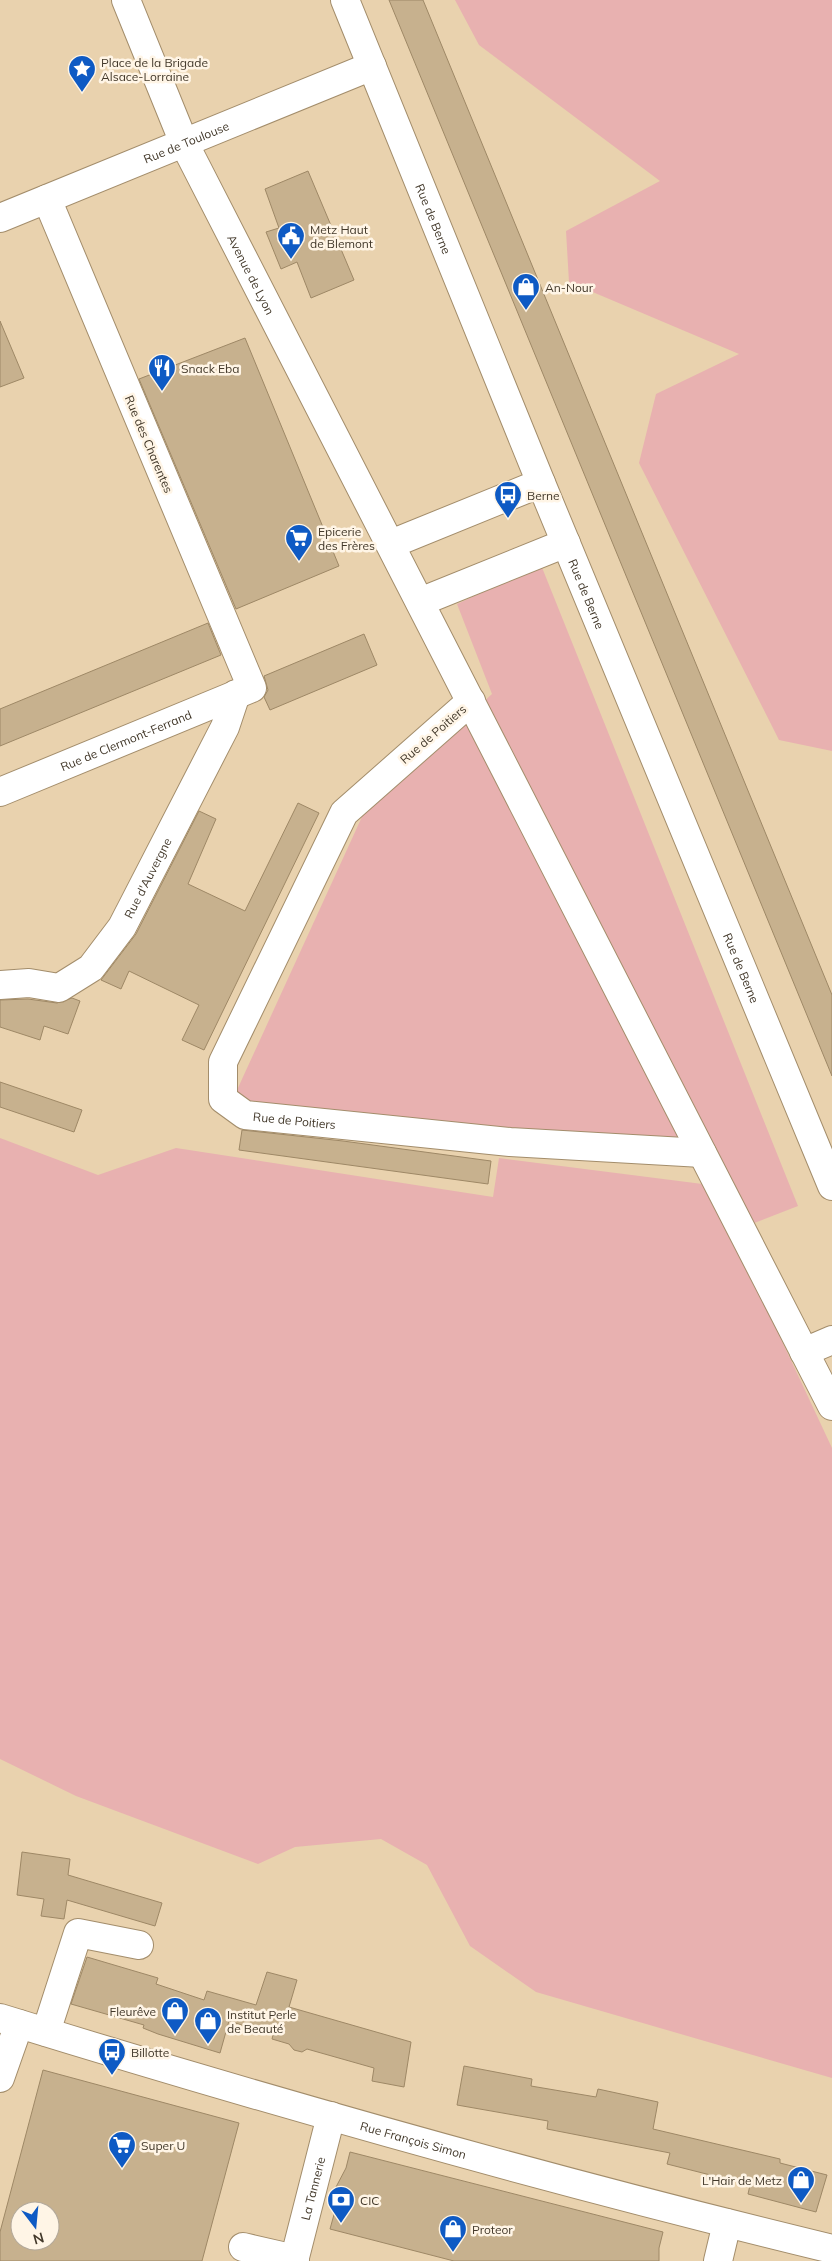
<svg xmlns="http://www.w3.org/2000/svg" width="832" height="2261" font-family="Mulish,sans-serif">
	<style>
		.green { fill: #e8b1b0 }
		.building { fill: #c7b18e; stroke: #9e8866; fill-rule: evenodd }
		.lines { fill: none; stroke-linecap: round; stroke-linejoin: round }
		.minor-casing { stroke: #a38d6b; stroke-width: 30 }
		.major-casing { stroke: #a38d6b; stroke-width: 30 }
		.minor { stroke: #fff; stroke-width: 28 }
		.major { stroke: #fff; stroke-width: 28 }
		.labels { text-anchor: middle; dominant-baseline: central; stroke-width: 5; stroke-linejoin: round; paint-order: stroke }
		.poi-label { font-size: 12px; fill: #42382a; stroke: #fff5e6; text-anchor: start }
		.street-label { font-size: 12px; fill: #42382a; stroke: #fff5e6 }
	</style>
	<rect width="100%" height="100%" fill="#e9d2ae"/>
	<g class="green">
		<path d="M455 0H832V751L779 740 639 463 656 394 739 354 569 282 566 231 660 181 479 45Z"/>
		<path d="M541 565 798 1206 731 1232 832 1448V2078L536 1992 470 1946 427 1865 381 1839 295 1847 258 1864 76 1796 0 1759V1138L98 1175 176 1148 493 1197 499 1158 726 1187 711 1144 501 1132 232 1101 366 808 492 694 457 604Z"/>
	</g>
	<g class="building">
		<path d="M389 0H423L832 995V1076Z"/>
		<path d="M308 171 354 280 311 298 297 262 281 269 266 232 279 228 265 189Z"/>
		<path d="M0 321 24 378 0 387Z"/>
		<path d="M245 338 339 566 236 609 139 379Z"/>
		<path d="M208 623 221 655 0 746V709Z"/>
		<path d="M364 634 377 665 270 710 264 697 268 690 264 676Z"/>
		<path d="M298 803 319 813 204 1050 182 1040 199 1005 129 971 121 989 101 980 136 934 199 811 216 819 188 884 245 911Z"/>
		<path d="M72 998 80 1001 68 1034 44 1026 40 1040 0 1027V1000L28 999 57 1003Z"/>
		<path d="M0 1082 82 1110 74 1132 0 1107Z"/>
		<path d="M242 1130 343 1141 491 1161 488 1184 239 1150Z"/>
		<path d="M22 1852 70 1859 68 1875 162 1903 155 1926 67 1900 64 1919 41 1916 44 1899 17 1895Z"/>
		<path d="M87 1957 158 1978 156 1984 204 2000 207 1991 256 2005 267 1972 297 1980 289 2007 411 2042 404 2087 372 2081 374 2068 307 2049 302 2052 294 2050 289 2044 272 2039 273 2035 229 2021 220 2053 158 2034 143 2028 144 2025 71 2004Z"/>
		<path d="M464 2066 532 2079 531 2086 596 2097 598 2089 658 2102 653 2129 780 2159V2163L827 2175 816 2212 748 2194 750 2185 667 2164 670 2153 547 2129 548 2121 457 2105Z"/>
		<path d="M43 2070 239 2123 202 2261H0V2232ZM20 2211H50V2241H20Z"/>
		<path d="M350 2152 663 2232 659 2248V2261H454L330 2229 335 2211 336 2187 346 2168Z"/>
	</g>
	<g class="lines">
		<defs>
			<g id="minor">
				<path id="s1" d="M126 0 184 143 832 1406"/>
				<path id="s2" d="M345 0 541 483 832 1186"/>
				<path id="s3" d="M0 218 372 66"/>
				<path d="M391 544 541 483"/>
				<path d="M420 602 566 543"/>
				<path id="s4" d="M471 701 344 813 223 1062V1099L245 1115 510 1142 702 1153"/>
				<path id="s5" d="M0 792 252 688 47 199"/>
				<path id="s6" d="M0 985 29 983 59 988 91 968 122 927 225 727 236 694"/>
				<path d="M804 1352 832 1340"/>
				<path d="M46 2032 78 1933 139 1945"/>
				<path d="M0 2078 19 2024"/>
				<path d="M243 2247 295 2259"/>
				<path id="s7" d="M294 2261 331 2116"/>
				<path d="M718 2261 727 2223"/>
			</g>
			<g id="major">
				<path id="s8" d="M0 2018C275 2103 552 2181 832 2249"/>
			</g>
		</defs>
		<use href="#minor" class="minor-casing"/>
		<use href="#major" class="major-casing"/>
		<use href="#minor" class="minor"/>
		<use href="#major" class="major"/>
	</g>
	<defs>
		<symbol id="sight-pin" viewBox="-11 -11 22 30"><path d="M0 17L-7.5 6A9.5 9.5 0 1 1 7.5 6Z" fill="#0e5ac4" stroke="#fff5e6"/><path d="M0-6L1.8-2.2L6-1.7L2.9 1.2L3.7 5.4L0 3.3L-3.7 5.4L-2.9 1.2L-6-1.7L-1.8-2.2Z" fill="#fff"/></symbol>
		<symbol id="civic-pin" viewBox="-11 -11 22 30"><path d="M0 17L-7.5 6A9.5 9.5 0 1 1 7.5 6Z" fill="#0e5ac4" stroke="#fff5e6"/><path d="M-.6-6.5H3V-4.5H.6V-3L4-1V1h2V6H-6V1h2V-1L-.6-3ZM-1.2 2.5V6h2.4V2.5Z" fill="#fff"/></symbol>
		<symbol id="shop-pin" viewBox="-11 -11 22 30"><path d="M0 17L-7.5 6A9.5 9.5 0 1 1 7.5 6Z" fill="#0e5ac4" stroke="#fff5e6"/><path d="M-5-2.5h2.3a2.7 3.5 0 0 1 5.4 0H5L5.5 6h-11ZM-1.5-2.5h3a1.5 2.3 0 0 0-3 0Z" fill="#fff"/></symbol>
		<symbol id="restaurant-pin" viewBox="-11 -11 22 30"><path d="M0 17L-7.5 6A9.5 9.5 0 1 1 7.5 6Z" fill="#0e5ac4" stroke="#fff5e6"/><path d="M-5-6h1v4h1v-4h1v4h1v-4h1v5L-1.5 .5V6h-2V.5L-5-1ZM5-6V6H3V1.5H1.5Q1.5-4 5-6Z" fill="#fff"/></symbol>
		<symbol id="bus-pin" viewBox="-11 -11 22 30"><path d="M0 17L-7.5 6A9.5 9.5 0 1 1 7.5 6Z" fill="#0e5ac4" stroke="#fff5e6"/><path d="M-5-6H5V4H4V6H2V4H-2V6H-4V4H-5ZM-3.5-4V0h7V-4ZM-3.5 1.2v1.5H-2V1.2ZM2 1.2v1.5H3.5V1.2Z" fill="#fff"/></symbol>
		<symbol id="supermarket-pin" viewBox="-11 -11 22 30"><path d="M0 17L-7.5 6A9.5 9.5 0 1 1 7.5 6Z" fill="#0e5ac4" stroke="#fff5e6"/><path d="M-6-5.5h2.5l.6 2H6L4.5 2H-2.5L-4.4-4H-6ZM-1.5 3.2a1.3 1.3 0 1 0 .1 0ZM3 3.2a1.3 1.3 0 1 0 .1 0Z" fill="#fff"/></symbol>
		<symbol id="bank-pin" viewBox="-11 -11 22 30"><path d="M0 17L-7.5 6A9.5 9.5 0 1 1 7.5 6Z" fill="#0e5ac4" stroke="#fff5e6"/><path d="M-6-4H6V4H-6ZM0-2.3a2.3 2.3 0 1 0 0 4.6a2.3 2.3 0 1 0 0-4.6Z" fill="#fff"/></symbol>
	</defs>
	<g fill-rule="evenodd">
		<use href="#sight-pin" x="66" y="53" width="32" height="43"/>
		<use href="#civic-pin" x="275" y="220" width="32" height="43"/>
		<use href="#shop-pin" x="510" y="271" width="32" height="43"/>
		<use href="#restaurant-pin" x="146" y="352" width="32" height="43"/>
		<use href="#bus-pin" x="492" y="479" width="32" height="43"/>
		<use href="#supermarket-pin" x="283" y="522" width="32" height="43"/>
		<use href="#shop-pin" x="159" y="1995" width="32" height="43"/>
		<use href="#shop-pin" x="192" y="2005" width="32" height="43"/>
		<use href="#bus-pin" x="96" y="2036" width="32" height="43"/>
		<use href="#supermarket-pin" x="106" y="2129" width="32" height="43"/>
		<use href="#shop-pin" x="785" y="2164" width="32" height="43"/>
		<use href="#bank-pin" x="325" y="2184" width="32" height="43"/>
		<use href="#shop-pin" x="437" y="2213" width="32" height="43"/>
	</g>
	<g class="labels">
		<g class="poi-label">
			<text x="101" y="62">Place de la Brigade<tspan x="101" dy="14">Alsace-Lorraine</tspan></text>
			<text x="310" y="229">Metz Haut<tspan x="310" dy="14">de Blemont</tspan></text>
			<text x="545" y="287">An-Nour</text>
			<text x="181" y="368">Snack Eba</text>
			<text x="527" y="495">Berne</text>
			<text x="318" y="531">Epicerie<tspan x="318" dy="14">des Frères</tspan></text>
			<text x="156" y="2011" text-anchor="end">Fleurêve</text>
			<text x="227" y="2014">Institut Perle<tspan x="227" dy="14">de Beauté</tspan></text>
			<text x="131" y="2052">Billotte</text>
			<text x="141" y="2145">Super U</text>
			<text x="782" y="2180" text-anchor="end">L'Hair de Metz</text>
			<text x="360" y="2200">CIC</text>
			<text x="472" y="2229">Proteor</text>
		</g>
		<g class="street-label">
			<text stroke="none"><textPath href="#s3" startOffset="201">Rue de Toulouse</textPath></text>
			<text stroke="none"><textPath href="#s2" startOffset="236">Rue de Berne</textPath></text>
			<text stroke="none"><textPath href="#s1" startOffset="302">Avenue de Lyon</textPath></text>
			<text transform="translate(149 444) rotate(67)">Rue des Charentes</text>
			<text stroke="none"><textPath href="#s2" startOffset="641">Rue de Berne</textPath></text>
			<text transform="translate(433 734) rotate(-41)">Rue de Poitiers</text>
			<text stroke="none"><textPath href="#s5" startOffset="136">Rue de Clermont-Ferrand</textPath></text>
			<text stroke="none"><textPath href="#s6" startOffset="204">Rue d'Auvergne</textPath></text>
			<text stroke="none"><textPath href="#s2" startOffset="1046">Rue de Berne</textPath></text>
			<text stroke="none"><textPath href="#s4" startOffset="560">Rue de Poitiers</textPath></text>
			<text stroke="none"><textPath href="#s8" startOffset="431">Rue François Simon</textPath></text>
			<text stroke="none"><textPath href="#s7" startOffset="75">La Tannerie</textPath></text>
		</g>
	</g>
	<g transform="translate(35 2226) rotate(164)"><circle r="24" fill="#fff5e6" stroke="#b3a99b"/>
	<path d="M0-4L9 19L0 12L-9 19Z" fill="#0e5ac4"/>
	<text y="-8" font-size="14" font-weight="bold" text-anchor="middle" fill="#42382a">N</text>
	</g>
</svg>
